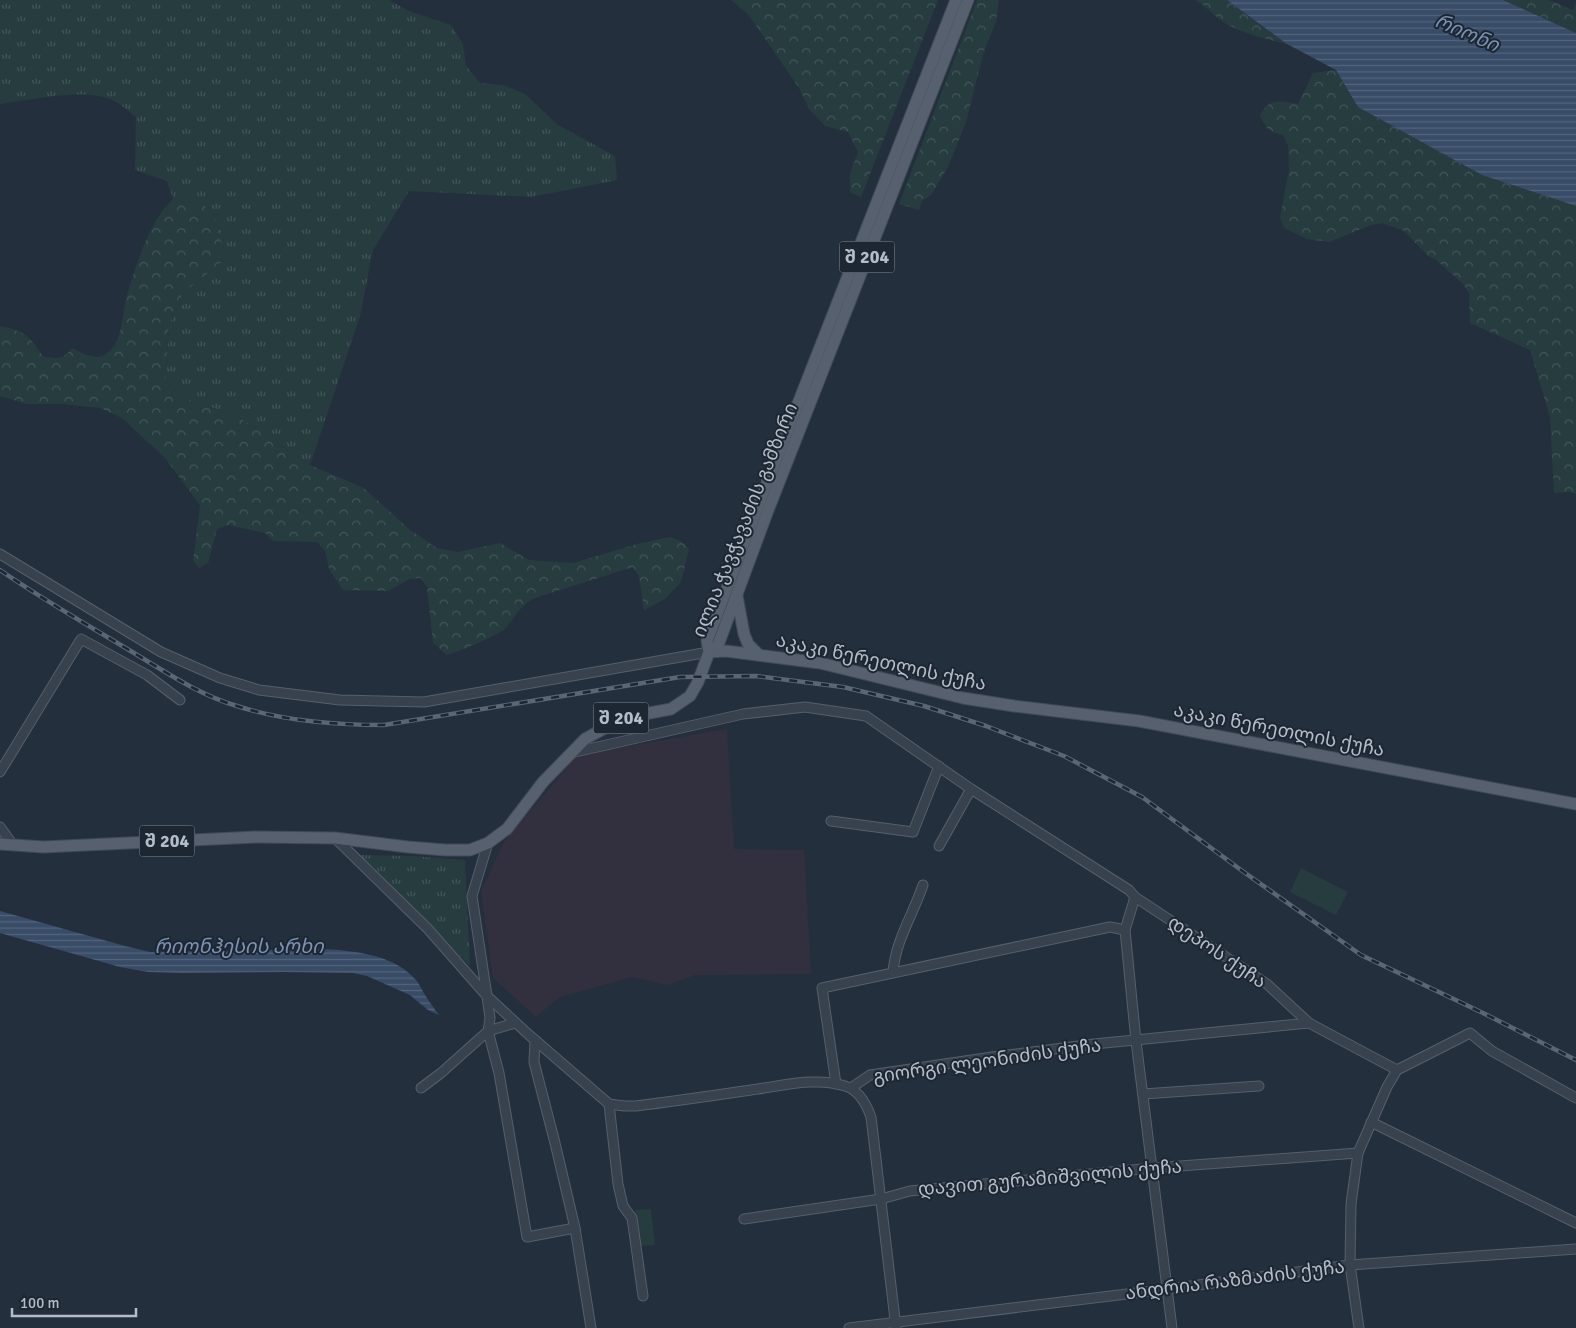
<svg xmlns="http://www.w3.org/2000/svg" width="1576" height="1328" font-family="Signika,'Noto Sans Georgian',sans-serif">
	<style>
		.medical { fill: #32303f }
		.grass { fill: url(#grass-tufts) }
		.forest { fill: url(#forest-crowns) }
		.pitch { fill: #263c3f }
		.water { fill: url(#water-rules) }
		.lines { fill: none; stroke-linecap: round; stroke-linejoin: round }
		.minor-casing { stroke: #565f6c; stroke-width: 11 }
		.major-casing { stroke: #414a57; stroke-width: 13 }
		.minor { stroke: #38414e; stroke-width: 9 }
		.major { stroke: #56606e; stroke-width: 11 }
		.rail-casing { stroke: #5a6575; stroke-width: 4.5 }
		.rail { stroke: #1d2633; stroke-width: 2.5; stroke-dasharray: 8; stroke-linecap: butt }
		.labels { text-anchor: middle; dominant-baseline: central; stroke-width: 4; stroke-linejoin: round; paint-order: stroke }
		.shield { fill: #1d2633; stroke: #878f9c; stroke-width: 1 }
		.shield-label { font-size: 18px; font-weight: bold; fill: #b4bcc9 }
		.street-label { font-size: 19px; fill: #b4bcc9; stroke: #1d2633 }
		.water-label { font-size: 20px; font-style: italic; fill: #7c92b1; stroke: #1d2633 }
	</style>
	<defs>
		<pattern id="grass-tufts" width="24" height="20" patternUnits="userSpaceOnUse" patternTransform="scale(1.25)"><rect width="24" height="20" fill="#263c3f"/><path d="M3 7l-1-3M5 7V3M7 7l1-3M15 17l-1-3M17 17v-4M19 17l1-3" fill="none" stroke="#435659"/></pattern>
		<pattern id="forest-crowns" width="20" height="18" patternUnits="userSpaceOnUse" patternTransform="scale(1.25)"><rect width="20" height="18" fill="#263c3f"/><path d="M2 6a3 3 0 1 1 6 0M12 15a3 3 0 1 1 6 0" fill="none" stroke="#435659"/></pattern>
		<pattern id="water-rules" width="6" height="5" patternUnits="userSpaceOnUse" patternTransform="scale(1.25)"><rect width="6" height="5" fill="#394c67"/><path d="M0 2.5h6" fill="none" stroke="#53647b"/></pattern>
	</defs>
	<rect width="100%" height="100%" fill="#242f3e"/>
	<path class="medical" d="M727 729 734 849 804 850 811 974 695 975 668 985 632 977 560 997 536 1017 493 978 481 891 504 842 575 758 606 750Z"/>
	<g class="grass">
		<path d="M0 0H389L409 11 451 25 463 44 466 66 480 83 503 85 525 94 558 125 615 156 617 180 531 197 409 191 373 250 360 316 310 465 237 416 181 397 165 381 169 325 183 293 228 257 219 236 214 214 205 206 173 199 167 181 135 170 136 117C128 111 119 102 110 99 82 88 30 100 0 104Z"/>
		<path d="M356 855 411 856 465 860 470 966Z"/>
	</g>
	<g class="forest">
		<path d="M731 0H938L861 197 850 192V173L858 152 848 132 825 126 809 109 799 88 748 14Z"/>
		<path d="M977 0H999L996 22 983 54 966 122 948 167 931 195 922 201 919 210 899 204Z"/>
		<path d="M1195 0H1227L1287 44C1271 41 1236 31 1223 22 1213 15 1206 6 1195 0Z"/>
		<path d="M1503 0H1549L1573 10 1576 3V33Z"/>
		<path d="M1336 70 1358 107 1482 175 1576 206V494L1569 492 1554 493 1550 417 1530 350 1470 323 1469 293 1463 284 1435 259 1428 256 1404 231 1382 223 1371 225 1329 242 1307 239 1284 228 1280 217 1289 170 1288 146 1283 135C1270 133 1265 128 1260 115 1271 97 1279 101 1298 104L1313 73Z"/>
		<path d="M173 199 205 206 214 214 219 236 228 257 183 293 169 325 165 381 181 397 237 416 310 465 364 488 409 529 437 548 458 552 500 543 529 560 573 563 637 544 670 537 681 541 689 549 681 582 665 599 644 610 639 577 633 567 535 598C518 607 517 616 505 629 502 633 454 654 447 655L433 643 427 587 421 578 410 579 388 591 343 590 329 569 325 551 317 542 273 541 265 533 228 525 217 529 208 563 199 568 193 561 200 505 165 458 122 418 100 408 62 404H27L0 396V326C27 332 27 334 43 356 57 359 63 360 72 348 81 352 94 361 104 355 125 344 121 312 128 292 137 262 150 220 173 199Z"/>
	</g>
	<g class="pitch">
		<path d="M1301 868 1348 892 1336 915 1290 892Z"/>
		<path d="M651 1209 655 1245 639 1246 635 1210Z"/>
	</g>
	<g class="water">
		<path d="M1227 0H1503L1576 33V206L1482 175 1358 107 1336 70 1287 44Z"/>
		<path d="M0 911 125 946 150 952 324 949C353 951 390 954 412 976 418 981 421 988 425 995 429 1002 434 1008 439 1015L428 1010 410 995 367 976 353 973 285 972 182 973 148 972 120 967 0 933Z"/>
	</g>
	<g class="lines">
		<defs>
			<g id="minor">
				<path d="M0 554 161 652 220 678 259 690 340 700 424 702 709 652"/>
				<path d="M571 753 743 714 805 707 866 716 971 789 1129 890 1135 897 1267 984 1309 1023 1397 1070"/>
				<path d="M0 772 81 639 147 675 180 700"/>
				<path d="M831 821 913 832 939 766"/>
				<path d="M0 827 13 845"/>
				<path d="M335 838 428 929 487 996 528 1034 609 1104 624 1106H636C677 1101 717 1095 758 1089 785 1085 818 1077 845 1086 859 1090 866 1103 871 1117L896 1328"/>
				<path d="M939 846 971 789"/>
				<path d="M1135 897 1125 930 1136 1041 1172 1328"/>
				<path d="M893 973C895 941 913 915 923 885"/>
				<path d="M515 1023 488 1031 499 1073 527 1237 575 1228"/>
				<path d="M535 1040 534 1062 555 1143 575 1228 591 1328"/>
				<path d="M1397 1070 1470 1033 1492 1051 1576 1098"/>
				<path d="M836 1084 822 988 1110 927 1125 930"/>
				<path d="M421 1088 441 1073 488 1031 490 1018 487 996 472 896 488 843"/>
				<path d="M851 1088 870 1075 992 1057 1094 1044 1309 1023"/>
				<path d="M1143 1094 1259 1086"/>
				<path d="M609 1104 618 1184 623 1206 632 1218 643 1296"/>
				<path d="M1371 1122 1576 1223"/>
				<path d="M744 1219 881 1199 910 1191 1153 1168 1358 1153"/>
				<path d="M849 1328 1168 1289 1350 1265 1576 1249"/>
				<path d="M1359 1328 1350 1265 1351 1204 1358 1153 1387 1087 1397 1070"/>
			</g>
			<g id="major">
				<path d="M737 596 744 634 748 644 759 655"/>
				<path d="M709 652 726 651 820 663 963 698 1014 706 1139 721 1576 804"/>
				<path d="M709 652 717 648 767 513 968 0"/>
				<path d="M709 652 707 641 756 511 956 0"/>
				<path d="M0 844 43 847 256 837 335 838 408 847 445 850H470L488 843 507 829 543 782 585 739 623 718 671 709 690 696 698 682 709 652"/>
			</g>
		</defs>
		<use href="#minor" class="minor-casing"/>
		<use href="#major" class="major-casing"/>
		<use href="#minor" class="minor"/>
		<use href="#major" class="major"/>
		<defs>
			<path id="rail" d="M0 570C42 599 86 624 129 650 164 671 199 695 237 706 283 721 336 725 384 725L680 677 756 676 843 687 924 706 986 726 1064 756 1142 797 1241 870 1361 955 1483 1013 1576 1060"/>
		</defs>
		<use href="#rail" class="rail-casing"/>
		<use href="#rail" class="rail"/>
	</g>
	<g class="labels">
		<g class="shield">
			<rect x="839.5" y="241.5" width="55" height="31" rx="4"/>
			<rect x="593.5" y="702.5" width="55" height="31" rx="4"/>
			<rect x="139.5" y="825.5" width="55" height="31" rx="4"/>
		</g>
		<g class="shield-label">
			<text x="867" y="257">შ 204</text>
			<text x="621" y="718">შ 204</text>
			<text x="167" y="841">შ 204</text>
		</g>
		<g class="street-label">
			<text transform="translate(745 520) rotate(-68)">ილია ჭავჭავაძის გამზირი</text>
			<text transform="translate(881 662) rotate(12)">აკაკი წერეთლის ქუჩა</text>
			<text transform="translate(1279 730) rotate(11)">აკაკი წერეთლის ქუჩა</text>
			<text transform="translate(1217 952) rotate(34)">დეპოს ქუჩა</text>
			<text transform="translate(987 1061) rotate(-8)">გიორგი ლეონიძის ქუჩა</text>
			<text transform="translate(1050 1178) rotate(-5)">დავით გურამიშვილის ქუჩა</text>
			<text transform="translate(1235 1280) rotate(-7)">ანდრია რაზმაძის ქუჩა</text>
		</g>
		<g class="water-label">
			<text transform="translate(1467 33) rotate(23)">რიონი</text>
			<text x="239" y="946">რიონჰესის არხი</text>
		</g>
	</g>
	<path d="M12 1308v8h124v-8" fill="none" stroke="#b4bcc9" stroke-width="2.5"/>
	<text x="20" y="1308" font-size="15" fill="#b4bcc9" stroke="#1d2633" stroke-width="4" paint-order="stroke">100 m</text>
</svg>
